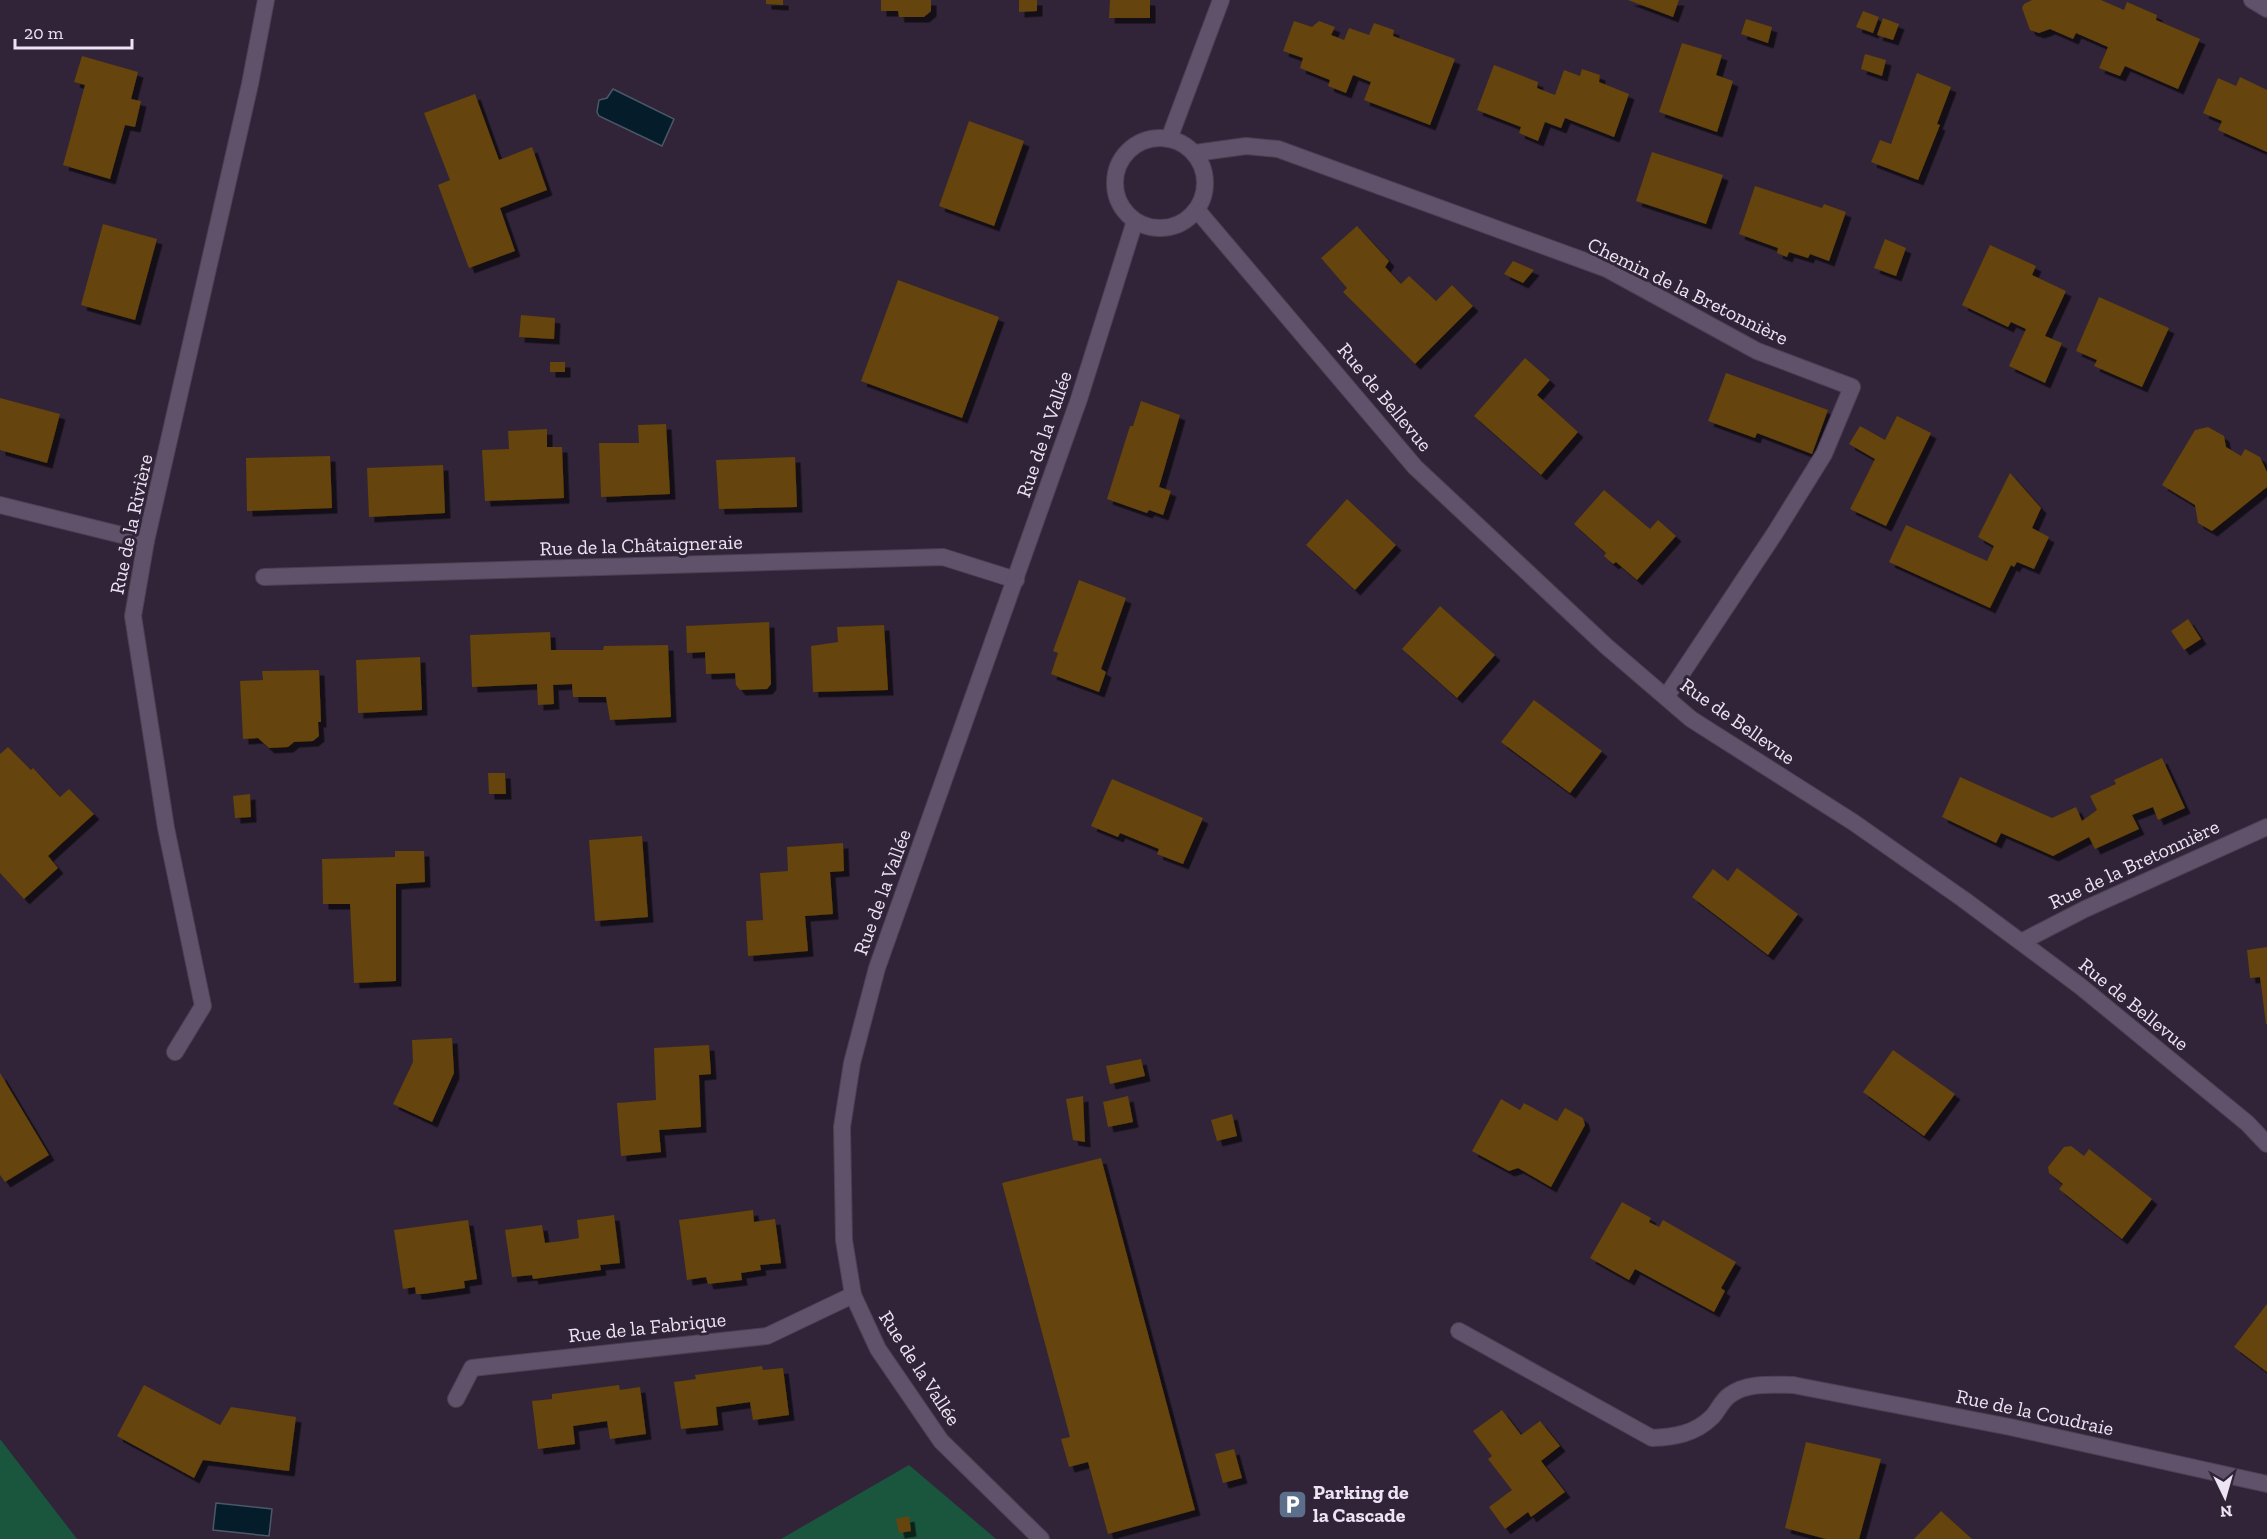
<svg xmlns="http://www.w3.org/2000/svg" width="2267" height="1539" font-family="'Zilla Slab',serif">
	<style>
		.green { fill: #1a553e }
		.water { fill: #051c2b; stroke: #4a5867; stroke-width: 1.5 }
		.building { fill: #654408; filter: url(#shadow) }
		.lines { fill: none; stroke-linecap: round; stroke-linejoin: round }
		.service-casing { stroke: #4c4052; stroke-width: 18 }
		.minor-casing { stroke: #4c4052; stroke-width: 18 }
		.tertiary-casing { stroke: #4c4052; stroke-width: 18 }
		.service { stroke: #60526a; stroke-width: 16 }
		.minor { stroke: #60526a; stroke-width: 16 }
		.tertiary { stroke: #60526a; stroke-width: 16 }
		.labels { text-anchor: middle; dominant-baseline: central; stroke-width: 6; stroke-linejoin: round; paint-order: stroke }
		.street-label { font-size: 20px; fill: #ece4f2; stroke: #312439 }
		.poi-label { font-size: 20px; font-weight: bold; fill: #ece4f2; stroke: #312439; text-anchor: start }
	</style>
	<defs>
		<filter id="shadow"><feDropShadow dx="5.5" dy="5.5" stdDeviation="0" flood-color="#0009"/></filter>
	</defs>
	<rect width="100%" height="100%" fill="#312439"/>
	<g class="green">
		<path d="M0 1439 77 1539H0Z"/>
		<path d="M909 1465 996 1539H781Z"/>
	</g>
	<g class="water">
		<path d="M613 89 674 119 662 146 599 116 597 112 599 100 607 98Z"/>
		<path d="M216 1503 272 1509 269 1536 213 1530Z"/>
	</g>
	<g class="building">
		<path d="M766 0H783V5L766 4Z"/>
		<path d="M881 0H931V11L924 17H899L898 11H881Z"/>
		<path d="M1019 0H1037V11L1019 12Z"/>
		<path d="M1110 0H1150V18H1109Z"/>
		<path d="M1628 0H1679L1673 17Z"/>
		<path d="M2032 0H2101L2124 10 2127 2 2157 15 2156 20 2200 39 2178 89 2125 66 2120 76 2099 68 2108 47 2076 33 2073 39 2050 29 2039 33 2030 30 2022 8 2024 4Z"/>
		<path d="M1863 11 1879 17 1873 33 1856 27Z"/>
		<path d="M1883 18 1899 24 1893 40 1877 35Z"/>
		<path d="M1746 19 1772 27 1768 43 1741 34Z"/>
		<path d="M1294 21 1312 27 1319 21 1335 27 1331 35 1344 40 1349 28 1369 35 1374 23 1394 30 1393 36 1455 59 1430 125 1364 100 1371 82 1353 75 1346 93 1328 86 1330 80 1300 68 1303 58 1283 51Z"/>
		<path d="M1682 43 1722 55 1716 75 1733 81 1717 132 1659 112Z"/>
		<path d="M1865 54 1886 60 1882 76 1861 69Z"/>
		<path d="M82 56 138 72 131 99 141 101 135 127 125 125 110 179 63 165 85 85 74 82Z"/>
		<path d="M1494 65 1538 82 1537 88 1555 95 1564 70 1580 76 1582 69 1600 75 1599 82 1629 94 1614 137 1565 118 1561 128 1545 122 1538 141 1519 133 1521 127 1477 110Z"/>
		<path d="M1917 73 1951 87 1937 124 1940 125 1918 180 1871 162 1880 140 1891 144Z"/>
		<path d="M2240 77 2267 90V152L2218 130 2222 121 2203 113 2218 78 2236 86Z"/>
		<path d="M475 94 499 160 532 147 547 190 500 208 515 251 469 268 438 185 450 180 424 113Z"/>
		<path d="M969 121 1024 141 994 226 939 206Z"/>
		<path d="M1652 152 1723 175 1706 224 1636 201Z"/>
		<path d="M1755 186 1822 208 1824 204 1846 212 1829 261 1810 254 1808 258 1789 252 1787 257 1777 253 1778 248 1739 234Z"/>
		<path d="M103 224 157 239 135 320 81 305Z"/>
		<path d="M1357 226 1389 261 1385 267 1401 284 1409 276 1436 301 1452 285 1473 306 1415 364 1343 292 1347 288 1321 258Z"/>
		<path d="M1885 239 1906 248 1896 276 1874 268Z"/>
		<path d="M1990 245 2036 266 2032 275 2066 291 2045 336 2062 343 2045 383 2009 366 2026 329 2011 322 2008 327 1962 305Z"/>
		<path d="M1513 261 1534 270 1523 283 1504 274Z"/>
		<path d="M898 280 999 317 962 418 861 381Z"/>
		<path d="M2099 297 2169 328 2142 387 2094 366 2097 360 2076 351Z"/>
		<path d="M521 315 555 318 554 339 519 337Z"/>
		<path d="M1525 358 1550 380 1537 395 1578 432 1541 475 1474 416Z"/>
		<rect x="550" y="362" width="15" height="10"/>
		<path d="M1726 373 1828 410 1812 454 1757 433 1755 438 1708 421Z"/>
		<path d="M0 398 60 414 47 463 0 450Z"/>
		<path d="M1141 401 1180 415 1159 487 1171 491 1163 515 1149 510 1147 513 1107 499 1130 426H1133Z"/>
		<path d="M1897 416 1931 433 1886 526 1850 509 1875 459 1849 444 1860 426 1885 440Z"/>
		<path d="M666 424 670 494 601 497 599 443H639L638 425Z"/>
		<path d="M2208 427 2224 436 2226 447 2241 456 2245 449 2260 457 2267 472V487L2212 531 2198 523 2195 505 2162 485 2195 430Z"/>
		<path d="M547 429V447H562L564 498 485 501 482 450 509 449 508 431Z"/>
		<path d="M330 456 332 508 247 511 246 458Z"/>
		<path d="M795 457 797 507 719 509 716 460Z"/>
		<path d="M443 465 445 513 369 517 367 468Z"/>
		<path d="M2010 473 2041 508 2032 528 2049 537 2034 569 2017 562 2014 567 2011 565 1990 608 1889 562 1906 525 1987 561 1994 546 1978 537Z"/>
		<path d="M1604 490 1650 529 1658 520 1676 536 1637 580 1616 562 1613 564 1604 556 1606 553 1574 524Z"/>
		<path d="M1347 499 1396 545 1355 590 1306 545Z"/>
		<path d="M1079 580 1126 598 1101 669 1106 672 1099 692 1051 674 1058 653 1053 651Z"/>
		<path d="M1440 606 1495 655 1457 698 1402 649Z"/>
		<path d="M2188 619 2201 639 2184 650 2171 631Z"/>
		<path d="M769 622 771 684 767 689 740 690 736 685 735 673 706 674 705 652 687 653 686 626Z"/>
		<path d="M884 625 888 690 813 692 811 646 838 642 837 627Z"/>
		<path d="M550 632 551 650H603L604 646 668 645 671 717 610 720 606 697H573L572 684 553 685 554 704 538 705 537 684 472 687 470 635Z"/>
		<path d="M420 657 422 710 358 713 356 660Z"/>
		<path d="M319 670 321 722H318L319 736 313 741 294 742 288 747 269 748 258 738 243 739 240 681 263 680 262 671Z"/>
		<path d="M1534 700 1602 751 1570 793 1501 742Z"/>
		<path d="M8 747 31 770 33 768 60 797 69 789 94 814 48 856 58 868 24 899 0 873V754Z"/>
		<path d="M2162 758 2185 808 2158 820 2153 807 2132 815 2139 829 2095 849 2089 837 2053 856 2001 833 1996 843 1942 817 1960 777 2052 818 2076 807 2082 821 2097 810 2090 796 2116 784 2114 780Z"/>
		<path d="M488 773H505L506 794H489Z"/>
		<path d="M1112 779 1203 818 1183 864 1157 854 1159 849 1120 833 1118 837 1091 826Z"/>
		<path d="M250 794 251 817 235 818 233 796Z"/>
		<path d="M642 836 648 917 595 921 589 840Z"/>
		<path d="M843 843 844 871 830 872 833 914 805 916 808 951 748 956 746 921 763 920 760 873 788 871 787 847Z"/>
		<path d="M395 851H424L425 882 396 884V981L354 983 350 904H323L322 859 395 857Z"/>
		<path d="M1737 868 1798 914 1768 955 1692 897 1713 869 1728 881Z"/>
		<path d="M2267 947V1024H2266L2260 977 2250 978 2247 950Z"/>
		<path d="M452 1038 454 1073 432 1122 393 1104 413 1062 412 1040Z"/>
		<path d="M709 1045 711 1074 699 1075 701 1127 659 1130 661 1152 621 1156 617 1103 656 1100 654 1048Z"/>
		<path d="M1893 1050 1955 1094 1924 1136 1863 1092Z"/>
		<path d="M1141 1059 1145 1076 1110 1084 1106 1066Z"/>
		<path d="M0 1073 49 1155 5 1182 0 1175Z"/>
		<path d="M1083 1096 1085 1142 1073 1140 1066 1099Z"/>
		<path d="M1128 1096 1133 1122 1108 1127 1103 1102Z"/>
		<path d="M1501 1099 1520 1110 1524 1103 1557 1121 1565 1108 1583 1118 1585 1125 1551 1187 1518 1168 1509 1171 1472 1151Z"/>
		<path d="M1232 1114 1237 1136 1217 1141 1211 1120Z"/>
		<path d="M2071 1146 2084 1156 2089 1149 2152 1199 2122 1239 2059 1189 2063 1184 2049 1173 2048 1167 2064 1147Z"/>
		<path d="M1101 1158 1195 1510 1108 1534 1088 1462 1069 1467 1061 1439 1070 1437 1002 1183Z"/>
		<path d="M1622 1202 1651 1218 1649 1222 1659 1227 1663 1220 1736 1262 1721 1288 1725 1291 1714 1312 1635 1269 1629 1280 1590 1258Z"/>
		<path d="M753 1210 754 1222 775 1219 781 1263 760 1265 761 1270 741 1273 742 1280 708 1284 706 1277 687 1280 679 1220Z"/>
		<path d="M614 1215 620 1263 600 1265 601 1270 533 1279 532 1275 512 1277 505 1230 542 1225 545 1243 562 1241 579 1238 577 1220Z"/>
		<path d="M468 1220 477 1279 464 1281 465 1288 423 1294H416L415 1287 403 1289 394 1230Z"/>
		<path d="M2267 1304V1372L2234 1347Z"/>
		<path d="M762 1366 763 1370 783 1368 789 1415 753 1420 750 1402 716 1407 718 1425 681 1429 674 1382 696 1379 695 1375Z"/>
		<path d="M144 1385 220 1425 231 1407 296 1417 289 1471 203 1460 194 1478 117 1436Z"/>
		<path d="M619 1385 620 1390 640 1387 646 1434 610 1439 607 1421 573 1426 575 1444 538 1449 532 1401 552 1399V1394Z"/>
		<path d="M1502 1410 1521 1435 1540 1421 1560 1446 1541 1461 1565 1492 1531 1517 1528 1512 1505 1529 1489 1507 1512 1490 1488 1459 1492 1456 1473 1431Z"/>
		<path d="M1806 1442 1881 1459 1859 1539H1826L1785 1528Z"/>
		<path d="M1234 1449 1242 1478 1223 1483 1215 1454Z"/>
		<path d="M1941 1511 1972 1539H1914Z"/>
		<path d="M909 1516 911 1531 899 1533 896 1519Z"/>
	</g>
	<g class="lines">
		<defs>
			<path id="service" d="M1459 1331 1652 1438C1674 1437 1695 1434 1712 1417 1718 1411 1722 1400 1730 1395 1748 1382 1772 1385 1793 1385"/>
			<g id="minor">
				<path d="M2252 0 2267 9"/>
				<path d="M1195 153 1246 146 1278 149 1607 269 1757 351 1852 387 1824 454 1775 533 1666 697"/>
				<path d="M1197 210 1415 467 1606 646 1691 719 1853 822 1963 899 2080 986 2247 1123 2267 1144"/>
				<path d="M0 505 146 541"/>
				<path d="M264 577 943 557 1016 580"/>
				<path d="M2021 942 2085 909 2267 827"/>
				<path d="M175 1052 203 1006 166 828 133 616 146 541 250 84 266 0"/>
				<path d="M1793 1385 2010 1427 2267 1484"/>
				<path d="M456 1399 472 1368 767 1336 853 1295"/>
			</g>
			<g id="tertiary">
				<circle cx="1160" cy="183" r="45"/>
				<path d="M1169 139 1221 0"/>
				<path d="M1041 1539 941 1441 878 1349 853 1295 844 1240 842 1127 852 1063 877 968 1079 399 1135 221"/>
			</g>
		</defs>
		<use href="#service" class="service-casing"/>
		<use href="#minor" class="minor-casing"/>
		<use href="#tertiary" class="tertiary-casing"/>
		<use href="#service" class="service"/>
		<use href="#minor" class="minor"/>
		<use href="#tertiary" class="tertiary"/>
	</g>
	<defs>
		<symbol id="parking-square" viewBox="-11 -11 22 22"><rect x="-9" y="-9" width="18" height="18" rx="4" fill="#5c6f8a" stroke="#312439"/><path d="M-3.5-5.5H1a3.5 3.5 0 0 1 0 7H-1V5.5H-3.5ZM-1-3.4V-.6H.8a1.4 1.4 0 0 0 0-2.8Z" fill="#fff"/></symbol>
	</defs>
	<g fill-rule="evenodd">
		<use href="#parking-square" x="1276" y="1488" width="33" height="33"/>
	</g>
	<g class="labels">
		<g class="street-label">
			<text transform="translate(1688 291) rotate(26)">Chemin de la Bretonnière</text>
			<text transform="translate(1385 397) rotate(50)">Rue de Bellevue</text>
			<text transform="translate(1044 434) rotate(-71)">Rue de la Vallée</text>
			<text transform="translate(131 524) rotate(-78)">Rue de la Rivière</text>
			<text transform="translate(641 545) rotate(-2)">Rue de la Châtaigneraie</text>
			<text transform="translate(1738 721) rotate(35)">Rue de Bellevue</text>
			<text transform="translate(2134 864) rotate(-25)">Rue de la Bretonnière</text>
			<text transform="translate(882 892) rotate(-70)">Rue de la Vallée</text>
			<text transform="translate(2134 1004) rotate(39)">Rue de Bellevue</text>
			<text transform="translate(647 1327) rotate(-6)">Rue de la Fabrique</text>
			<text transform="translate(920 1368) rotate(57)">Rue de la Vallée</text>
			<text transform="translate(2035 1412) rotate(12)">Rue de la Coudraie</text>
		</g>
		<g class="poi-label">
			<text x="1313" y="1492">Parking de<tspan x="1313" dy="23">la Cascade</tspan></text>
		</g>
	</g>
	<g transform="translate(2225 1497) rotate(175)" stroke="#312439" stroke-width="4.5" paint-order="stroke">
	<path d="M0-4.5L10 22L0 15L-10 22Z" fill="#ece4f2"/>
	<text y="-9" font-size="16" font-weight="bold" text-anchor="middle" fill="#ece4f2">N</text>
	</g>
	<path d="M15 39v9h117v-9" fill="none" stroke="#ece4f2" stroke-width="3"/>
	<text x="24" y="39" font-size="18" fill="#ece4f2" stroke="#312439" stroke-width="4.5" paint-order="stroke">20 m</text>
</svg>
